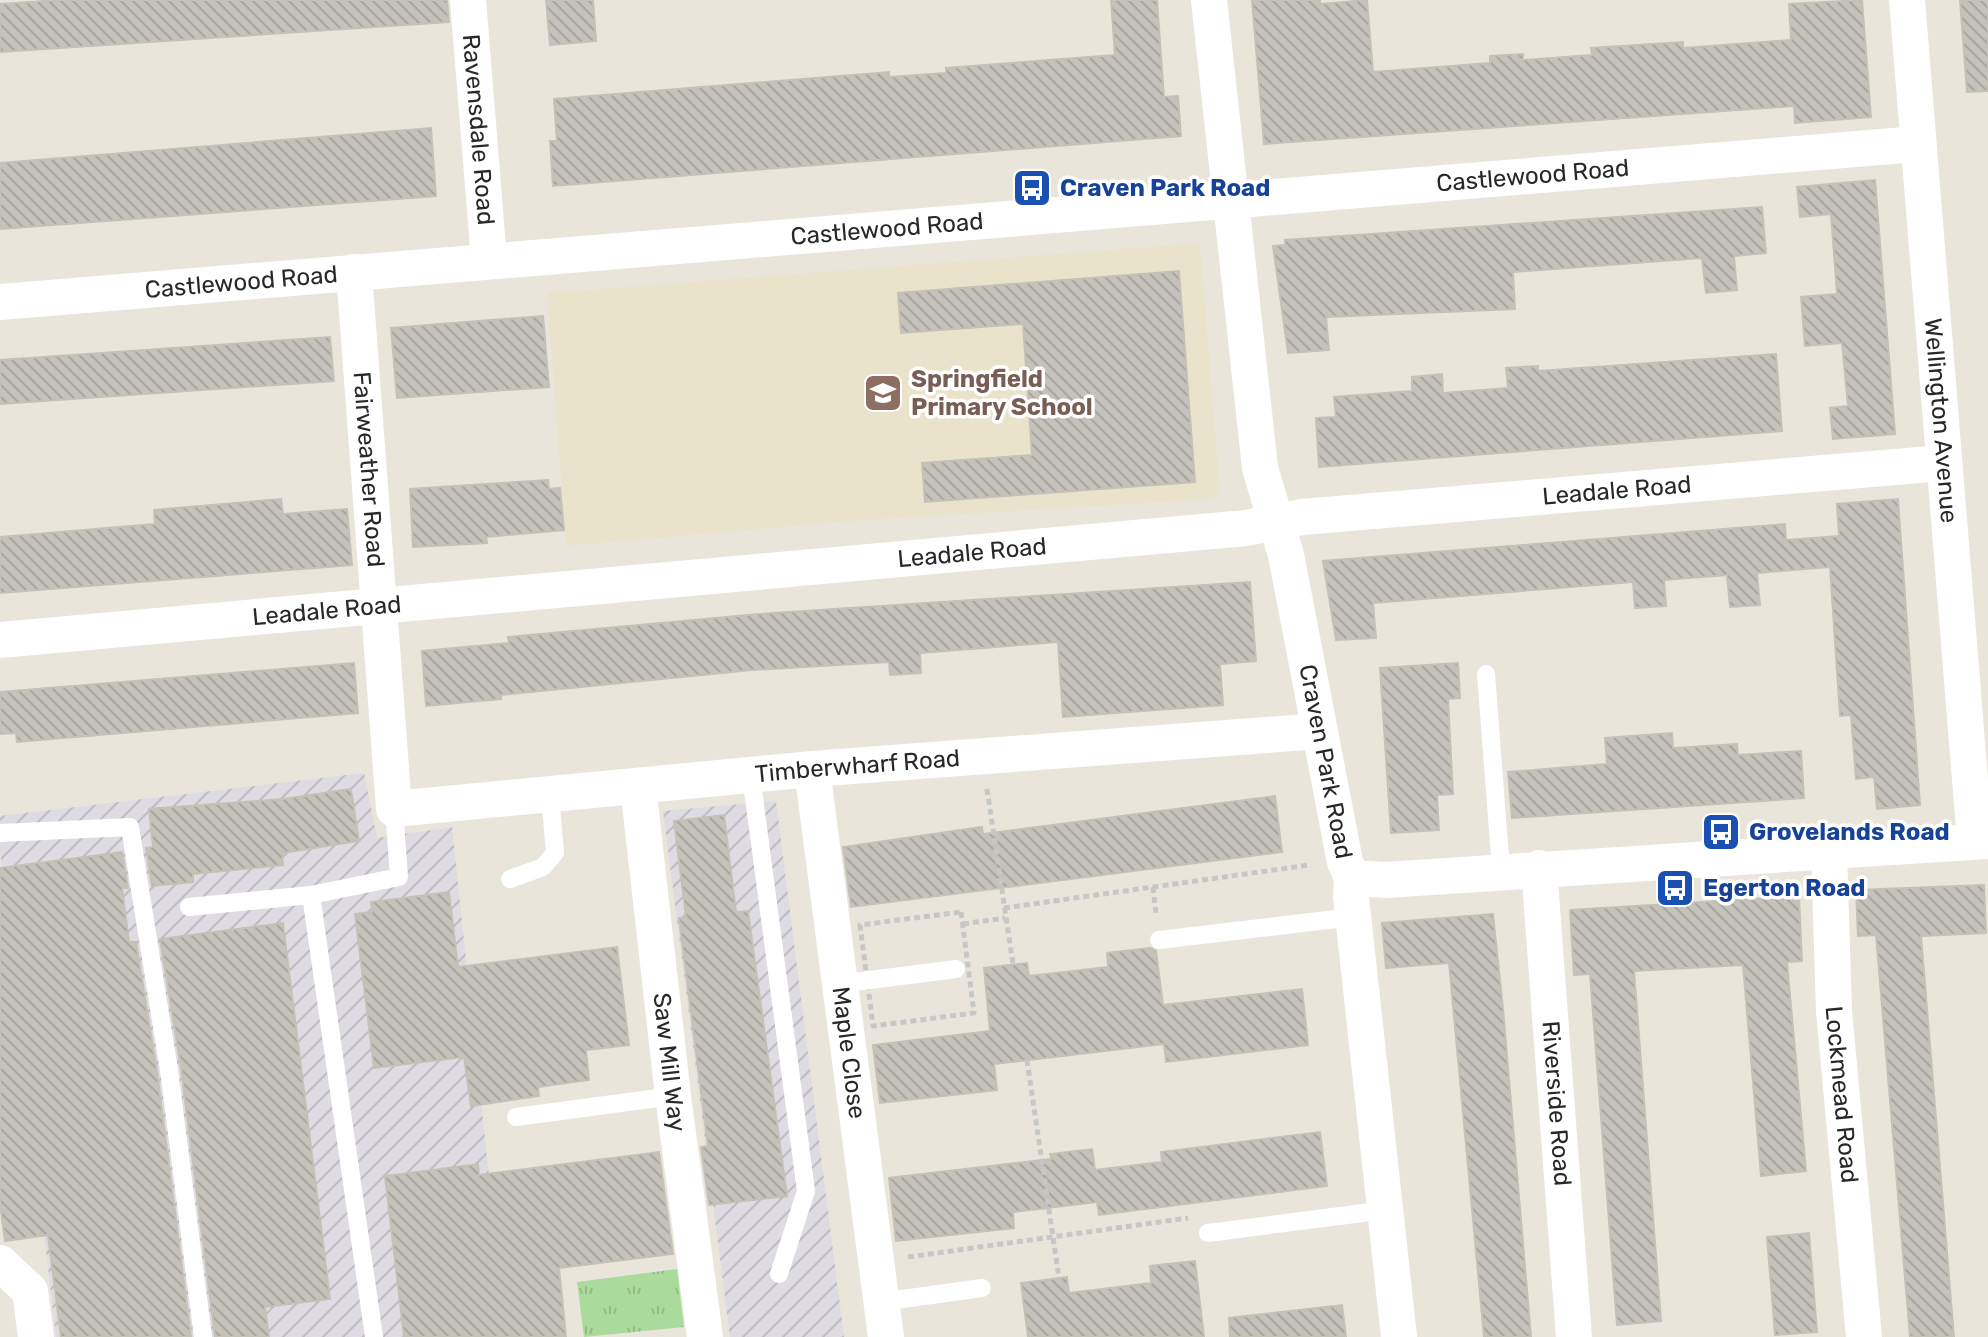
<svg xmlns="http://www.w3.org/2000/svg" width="1988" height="1337" font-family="Rubik,sans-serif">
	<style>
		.industrial { fill: url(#industrial-furrows) }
		.education { fill: #eae3cc }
		.park { fill: url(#park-tufts) }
		.building { fill: url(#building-back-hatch); stroke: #c4c1b5; stroke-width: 2 }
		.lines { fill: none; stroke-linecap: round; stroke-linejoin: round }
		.path { stroke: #c7c7c7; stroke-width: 5; stroke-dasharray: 6 4; stroke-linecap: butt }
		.lane { stroke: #fff; stroke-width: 18 }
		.street { stroke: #fff; stroke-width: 36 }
		.labels { text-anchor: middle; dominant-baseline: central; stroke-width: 7; stroke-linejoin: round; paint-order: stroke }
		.street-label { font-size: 24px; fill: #282828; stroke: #fff }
		.transit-label { font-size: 24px; font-weight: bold; fill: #164399; stroke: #fff; text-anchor: start }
		.education-label { font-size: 24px; font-weight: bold; fill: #785e54; stroke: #fff; text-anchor: start }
	</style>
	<defs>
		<pattern id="industrial-furrows" width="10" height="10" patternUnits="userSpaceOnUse" patternTransform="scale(2)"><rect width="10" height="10" fill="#dedbe2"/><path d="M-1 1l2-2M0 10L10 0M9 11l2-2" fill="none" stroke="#bebcc2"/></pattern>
		<pattern id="park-tufts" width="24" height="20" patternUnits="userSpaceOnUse" patternTransform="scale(2)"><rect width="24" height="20" fill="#abdb9c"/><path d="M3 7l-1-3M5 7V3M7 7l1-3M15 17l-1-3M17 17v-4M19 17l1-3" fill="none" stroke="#93bc86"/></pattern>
		<pattern id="building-back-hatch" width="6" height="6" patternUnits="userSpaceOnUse" patternTransform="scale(2)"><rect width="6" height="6" fill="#c5c1bb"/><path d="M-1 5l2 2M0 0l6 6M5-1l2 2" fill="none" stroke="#a9a6a1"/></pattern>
	</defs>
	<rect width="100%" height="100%" fill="#e9e5db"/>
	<g class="industrial">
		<path d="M364 773 377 838 452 827 506 1337H56L0 851V816Z"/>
		<path d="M776 801 844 1337H730L663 811Z"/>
	</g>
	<path class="education" d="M1200 243 1220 493 1211 499 852 521 566 546 547 293Z"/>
	<path class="park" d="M677 1269 684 1327 584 1337 577 1282Z"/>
	<g class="building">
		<path d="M59 0H447L449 22 0 52V4Z"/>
		<path d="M546 0H593L596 41 550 45Z"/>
		<path d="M1111 0H1157L1164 97 1178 96 1181 136 553 186 550 141H557L554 99 889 72V77L946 73V68L1115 55Z"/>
		<path d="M1252 0H1320V4L1367 0 1373 72 1490 63V56L1523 54V60L1592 55 1591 48 1683 42V48L1791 40 1789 4 1862 0 1871 117 1795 123 1794 106 1264 144Z"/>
		<path d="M1960 0H1988V91L1967 92Z"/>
		<path d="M431 128 436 196 0 229V163Z"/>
		<path d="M1875 180 1895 434 1833 439 1830 408 1848 406 1842 343 1805 346 1801 297 1837 294 1831 214 1800 217 1797 187Z"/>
		<path d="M1762 207 1766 253 1734 256 1737 290 1706 293 1702 258 1513 272 1515 309 1326 317 1329 350 1288 353 1273 246 1285 245V240Z"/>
		<path d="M1179 271 1195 482 925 502 922 463 1032 455 1023 324 901 333 898 293Z"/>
		<path d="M543 316 549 387 397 398 391 328Z"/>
		<path d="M330 337 334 381 0 404V360Z"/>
		<path d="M1776 354 1782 431 1319 467 1316 418 1336 417 1334 397 1412 391V377L1442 374 1443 393 1508 388 1506 368 1538 366V371Z"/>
		<path d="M548 480 549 489 560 488 564 530 486 537 487 543 413 547 410 489Z"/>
		<path d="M281 499 283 514 347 509 352 565 0 593V537L155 524 154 510Z"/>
		<path d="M1898 499 1920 805 1877 809 1874 777 1856 779 1851 715 1840 716 1830 567 1757 573 1760 605 1730 607 1727 575 1664 580 1666 606 1635 608 1633 582 1373 603 1376 638 1336 640 1323 561 1785 524 1786 540 1839 536 1837 504Z"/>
		<path d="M1250 582 1256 661 1220 664 1223 705 1063 717 1058 642 920 653 921 673 890 675 889 662 752 670 501 695V699L426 706 422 651 509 643 508 637 759 614Z"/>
		<path d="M354 663 358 713 17 742 16 733 0 734V692Z"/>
		<path d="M1458 663 1460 698 1448 699 1453 794 1437 795 1439 830 1391 833 1380 668Z"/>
		<path d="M1672 733 1673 748 1737 744 1738 755 1801 751 1804 798 1512 818 1508 772 1607 764 1605 738Z"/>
		<path d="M351 789 359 841 282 853 283 865 193 874V882L152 886 146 848 153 847 149 809 284 799Z"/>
		<path d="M1275 796 1282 852 851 907 843 847 982 827 983 834Z"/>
		<path d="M724 815 736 912 748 911 787 1196 709 1205 701 1147 708 1146 679 918 686 917 674 821Z"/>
		<path d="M122 852 128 888H122L129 942H136L157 1072 191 1337H61L48 1235 5 1241 0 1204V868Z"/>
		<path d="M1984 885 1986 933 1921 936 1954 1337H1910L1876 935 1858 936 1856 890Z"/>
		<path d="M449 892 458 967 617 947 629 1045 586 1050 589 1080 538 1087 539 1096 471 1106 464 1057 374 1068 355 914 372 912 371 902Z"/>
		<path d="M1799 896 1802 961 1787 962 1806 1171 1761 1176 1743 965 1634 971 1661 1321 1617 1325 1590 974 1574 975 1570 910Z"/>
		<path d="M1493 914 1503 1009 1531 1337H1484L1449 963 1386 968 1382 923Z"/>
		<path d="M283 923 330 1299 265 1307 269 1337H215L181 1068 160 939Z"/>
		<path d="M1150 948 1156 951 1163 1005 1302 989 1308 1045 1166 1062 1164 1044 994 1064 997 1090 880 1103 873 1045 990 1031 984 968 1027 963 1029 976 1108 967 1107 953Z"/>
		<path d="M1320 1132 1327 1186 1099 1215 1097 1202 1013 1212 1014 1228 896 1241 889 1178 1051 1159 1050 1154 1092 1149 1095 1170 1162 1162 1161 1152Z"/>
		<path d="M659 1152 673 1254 559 1268 566 1337H404L385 1176 478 1164 479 1175Z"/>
		<path d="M1809 1233 1817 1332 1775 1335 1767 1237Z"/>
		<path d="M1195 1261 1204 1337H1028L1021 1283 1067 1277 1069 1293 1151 1283 1150 1266Z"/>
		<path d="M1342 1305 1346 1337H1230L1229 1318Z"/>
	</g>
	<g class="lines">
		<g class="path">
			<path d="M987 789 1013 964"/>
			<path d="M1153 887 1156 914"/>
			<path d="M1004 908 1309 865"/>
			<path d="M961 912 974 1013 873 1026 860 925Z"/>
			<path d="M963 924 1005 918"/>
			<path d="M1027 1060 1059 1278"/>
			<path d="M908 1257 1188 1218"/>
		</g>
		<g class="lane">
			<path d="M1486 674 1501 870"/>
			<path d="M751 775 806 1191 779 1274"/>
			<path d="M0 833 130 827 169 1070 203 1337"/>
			<path d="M510 879 543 867 555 853 550 795"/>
			<path d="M189 907 311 895"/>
			<path d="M1159 940 1353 917"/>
			<path d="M839 984 956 969"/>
			<path d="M516 1117 673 1096"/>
			<path d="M1208 1233 1386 1210"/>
			<path d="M881 1302 982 1288"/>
			<path d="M374 1337 311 895 399 877 394 809"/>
		</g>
		<g class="street">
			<path id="s1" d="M468 0 489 260"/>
			<path id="s2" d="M1209 0 1260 468 1286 555 1345 862 1352 878 1351 897 1399 1337"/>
			<path id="s3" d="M1907 0 1975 841"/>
			<path id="s4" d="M354 272 394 809 812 769 1320 731"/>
			<path id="s5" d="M0 302 1917 144"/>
			<path id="s6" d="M0 640 1246 528 1302 517 1943 463"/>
			<path id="s7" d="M812 769 886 1337"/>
			<path id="s8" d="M638 786 673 1096 705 1337"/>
			<path id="s9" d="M1829 853 1834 1011 1864 1337"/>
			<path id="s10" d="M1539 868 1574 1337"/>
			<path d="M1352 878 1385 880 1988 841"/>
			<path d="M0 1263 30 1291 36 1337"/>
		</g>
	</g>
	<defs>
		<symbol id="bus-square" viewBox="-11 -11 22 22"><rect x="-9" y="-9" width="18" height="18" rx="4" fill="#1a4fb4" stroke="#fff"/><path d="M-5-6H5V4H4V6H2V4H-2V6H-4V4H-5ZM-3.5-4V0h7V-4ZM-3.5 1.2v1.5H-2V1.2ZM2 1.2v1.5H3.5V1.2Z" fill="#fff"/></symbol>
		<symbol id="school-square" viewBox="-11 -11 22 22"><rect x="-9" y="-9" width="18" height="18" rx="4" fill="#8d6e63" stroke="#fff"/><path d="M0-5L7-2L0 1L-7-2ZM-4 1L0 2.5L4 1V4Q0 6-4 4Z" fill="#fff"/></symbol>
	</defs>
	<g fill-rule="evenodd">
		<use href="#bus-square" x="1010" y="166" width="44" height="44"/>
		<use href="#school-square" x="861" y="371" width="44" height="44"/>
		<use href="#bus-square" x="1699" y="810" width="44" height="44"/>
		<use href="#bus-square" x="1653" y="866" width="44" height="44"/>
	</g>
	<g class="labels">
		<g class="street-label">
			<text stroke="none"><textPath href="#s1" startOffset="130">Ravensdale Road</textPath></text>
			<text stroke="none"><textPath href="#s5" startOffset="1538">Castlewood Road</textPath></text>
			<text stroke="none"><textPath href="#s5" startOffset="890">Castlewood Road</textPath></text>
			<text stroke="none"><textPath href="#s5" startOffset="242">Castlewood Road</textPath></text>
			<text stroke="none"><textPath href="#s3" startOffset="422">Wellington Avenue</textPath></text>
			<text stroke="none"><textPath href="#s4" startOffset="198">Fairweather Road</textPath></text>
			<text stroke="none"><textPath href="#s6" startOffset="1624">Leadale Road</textPath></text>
			<text stroke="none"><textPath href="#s6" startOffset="976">Leadale Road</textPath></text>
			<text stroke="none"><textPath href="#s6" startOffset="328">Leadale Road</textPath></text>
			<text stroke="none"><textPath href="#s2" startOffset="772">Craven Park Road</textPath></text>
			<text stroke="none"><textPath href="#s4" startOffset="1004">Timberwharf Road</textPath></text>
			<text stroke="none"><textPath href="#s7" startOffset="286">Maple Close</textPath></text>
			<text stroke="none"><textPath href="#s8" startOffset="278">Saw Mill Way</textPath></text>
			<text stroke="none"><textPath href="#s9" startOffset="242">Lockmead Road</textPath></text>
			<text stroke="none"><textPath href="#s10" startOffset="236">Riverside Road</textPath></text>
		</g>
		<g class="transit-label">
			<text x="1060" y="188">Craven Park Road</text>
			<text x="1749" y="832">Grovelands Road</text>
			<text x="1703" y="888">Egerton Road</text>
		</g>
		<g class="education-label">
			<text x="911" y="379">Springfield<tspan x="911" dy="28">Primary School</tspan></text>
		</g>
	</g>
</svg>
